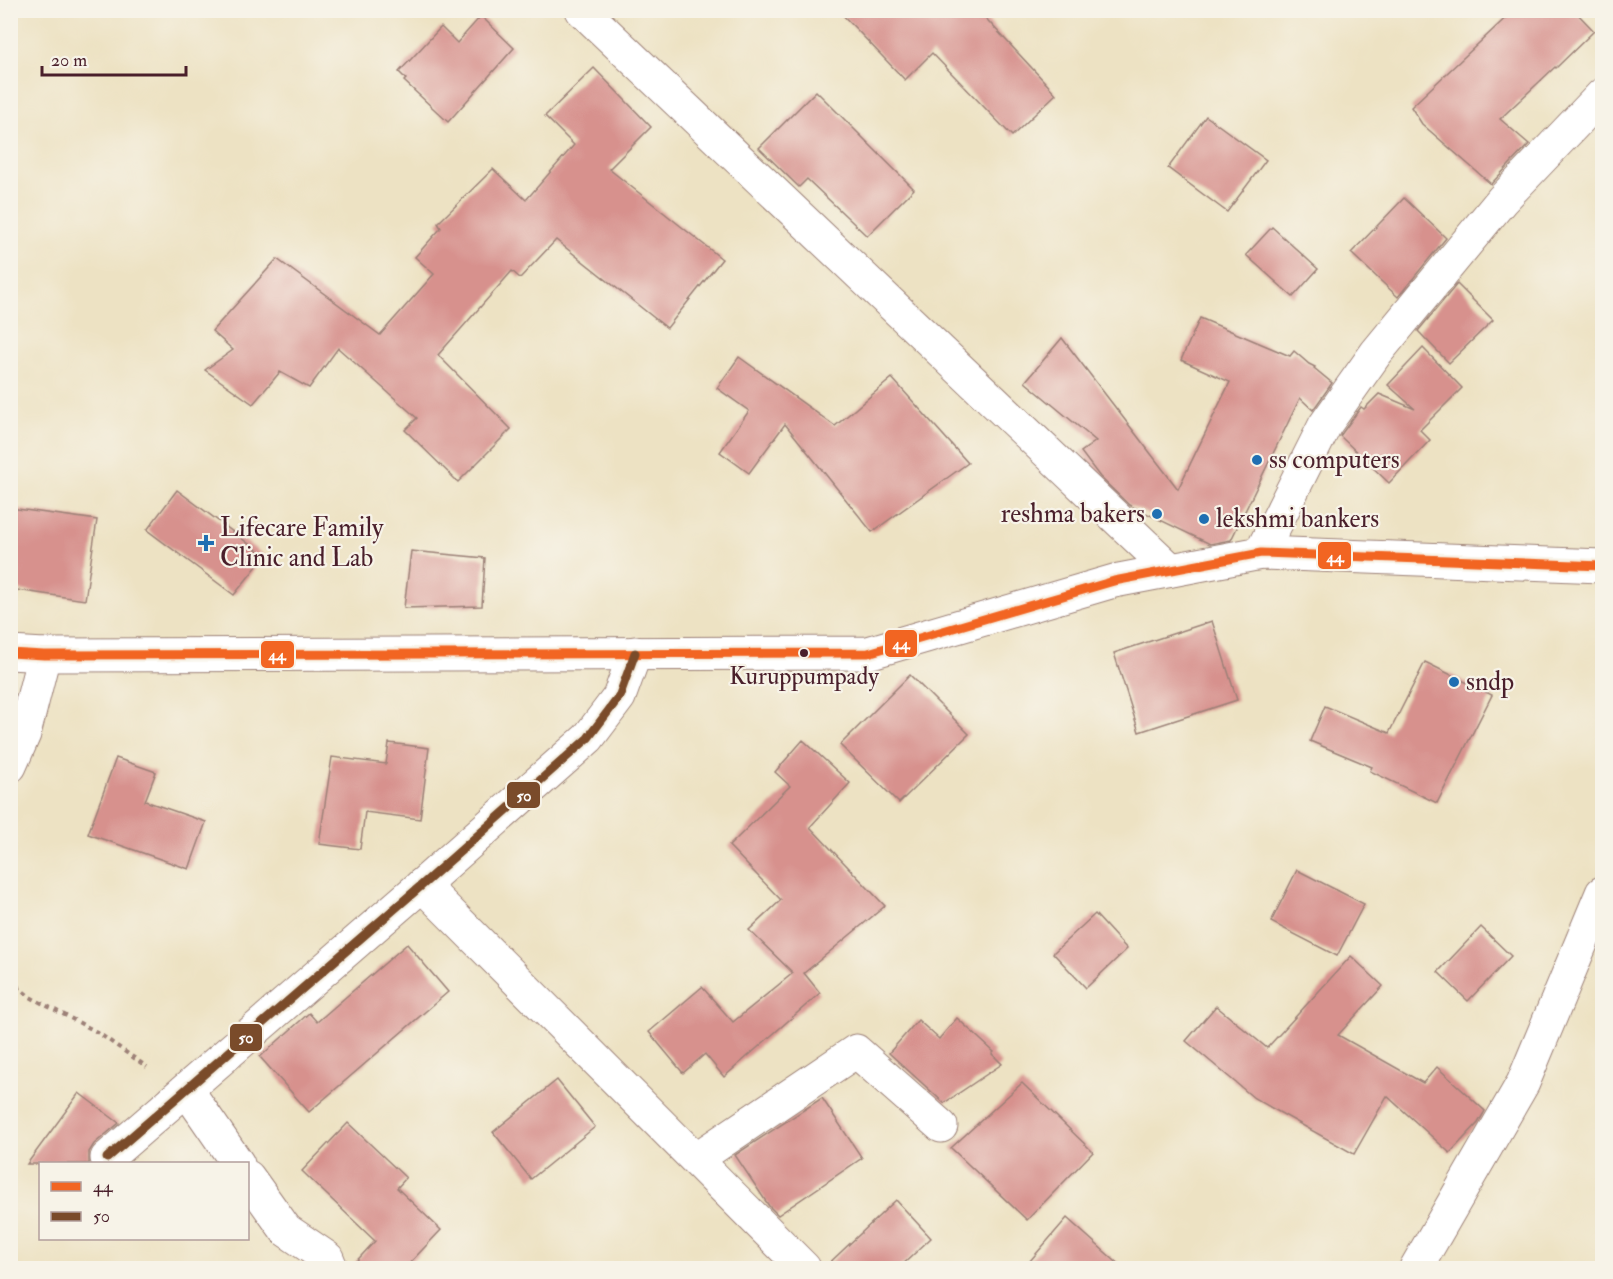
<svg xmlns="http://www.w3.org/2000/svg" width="1613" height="1279" font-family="'IM FELL Double Pica',serif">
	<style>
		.building { fill: #d7918d }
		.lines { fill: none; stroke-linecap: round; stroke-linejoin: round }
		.minor-casing { stroke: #9c8077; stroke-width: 35 }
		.secondary-casing { stroke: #9c8077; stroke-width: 35 }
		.path { stroke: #9c8077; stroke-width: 4; stroke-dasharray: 4.5 4.5; stroke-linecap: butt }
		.minor { stroke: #fff; stroke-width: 33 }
		.secondary { stroke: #fff; stroke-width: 33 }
		.bus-1-casing { stroke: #f7f3e8; stroke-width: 14 }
		.bus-2-casing { stroke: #f7f3e8; stroke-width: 14 }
		.bus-1 { stroke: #f26522; stroke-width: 9 }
		.bus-2 { stroke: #7a4b2a; stroke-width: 9 }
		.poi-dot { fill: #1f6fb2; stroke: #f7f3e8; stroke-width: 2 }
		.bus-dot { fill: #4a1f2b; stroke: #f7f3e8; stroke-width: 2 }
		.labels { text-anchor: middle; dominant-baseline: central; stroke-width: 4.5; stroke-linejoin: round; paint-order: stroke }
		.bus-label { font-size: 24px; fill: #4a1f2b; stroke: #f7f3e8 }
		.poi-label { font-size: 26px; fill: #4a1f2b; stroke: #f7f3e8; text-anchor: start }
		.line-badge { stroke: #f7f3e8; stroke-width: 2 }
		.badge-label { font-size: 16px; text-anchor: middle; font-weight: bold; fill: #fff }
	</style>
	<rect width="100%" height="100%" fill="#f7f3e8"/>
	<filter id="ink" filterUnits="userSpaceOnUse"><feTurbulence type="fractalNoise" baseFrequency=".0167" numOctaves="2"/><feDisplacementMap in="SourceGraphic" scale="12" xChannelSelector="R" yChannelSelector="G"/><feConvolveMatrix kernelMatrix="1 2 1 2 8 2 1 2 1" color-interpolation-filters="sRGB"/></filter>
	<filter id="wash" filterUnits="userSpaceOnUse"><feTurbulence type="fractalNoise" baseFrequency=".008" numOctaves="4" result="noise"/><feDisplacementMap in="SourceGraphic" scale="24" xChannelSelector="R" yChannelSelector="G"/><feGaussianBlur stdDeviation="1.35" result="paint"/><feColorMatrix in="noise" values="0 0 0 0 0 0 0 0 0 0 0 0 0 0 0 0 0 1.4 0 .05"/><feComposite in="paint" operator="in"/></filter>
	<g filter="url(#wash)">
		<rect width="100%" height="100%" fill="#ede2c3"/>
		<g id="blocks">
			<g class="building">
				<path d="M838 10H978L1056 94 1012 136 932 53 905 80Z"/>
				<path d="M1514 10H1574L1594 31 1556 68 1555 67 1500 119 1529 144 1491 184 1422 124 1411 107Z"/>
				<path d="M481 16 514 48 448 122 404 81 406 79 399 72 441 27 457 43Z"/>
				<path d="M594 68 651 127 609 169 722 259 667 328 556 240 520 278 512 271 438 355 511 429 458 482 405 430 417 418 338 348 309 388 280 372 253 404 205 370 233 350 212 331 277 259 380 335 434 274 415 257 441 228 438 223 493 169 526 200 574 145 545 116Z"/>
				<path d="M816 91 914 189 867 236 807 179 799 187 759 148Z"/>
				<path d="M1206 116 1266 160 1227 212 1168 168Z"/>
				<path d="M1404 198 1446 238 1398 297 1351 253Z"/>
				<path d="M1272 227 1318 269 1293 297 1246 255Z"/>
				<path d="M1457 284 1493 320 1449 363 1418 331Z"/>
				<path d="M1200 318 1290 356 1294 351 1309 364 1315 367 1314 368 1332 383 1313 410 1300 398 1231 540 1210 544 1129 505 1100 477 1081 452 1096 441 1025 382 1062 338 1178 489 1230 382 1181 360Z"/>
				<path d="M1423 348 1462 388 1420 430 1430 440 1389 483 1340 436 1361 407 1364 409 1379 394 1415 409 1388 385Z"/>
				<path d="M739 357 835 426 892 378 968 463 872 532 785 424 749 473 720 452 749 411 717 388Z"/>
				<path d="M177 490 265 556 234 595 147 530Z"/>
				<path d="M10 508 97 520 85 600 10 589Z"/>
				<path d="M411 551 485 558 482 606 404 608Z"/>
				<path d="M1212 621 1237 700 1139 732 1114 653Z"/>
				<path d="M1425 662 1492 695 1437 803 1370 771 1372 767 1310 741 1325 706 1389 733Z"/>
				<path d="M910 675 969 734 899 803 840 745Z"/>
				<path d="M803 740 850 783 810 827 885 906 804 973 820 993 724 1077 705 1054 683 1073 649 1032 702 987 733 1022 793 973 749 930 781 900 729 846 790 786 775 772Z"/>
				<path d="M389 743 429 748 420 819 365 812 360 849 319 844 332 757 386 764Z"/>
				<path d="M116 758 156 772 145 801 206 822 189 869 88 834Z"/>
				<path d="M1297 870 1364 904 1337 956 1271 922Z"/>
				<path d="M1095 914 1127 949 1086 988 1053 953Z"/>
				<path d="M1481 927 1511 956 1468 1001 1438 972Z"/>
				<path d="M407 944 448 992 309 1112 260 1057 309 1013 317 1022Z"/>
				<path d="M1351 956 1383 986 1338 1035 1423 1083 1437 1067 1485 1111 1478 1123 1450 1153 1387 1096 1354 1154 1254 1098 1186 1041 1216 1006 1267 1048Z"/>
				<path d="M957 1018 994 1052 992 1054 1002 1064 944 1103 889 1053 918 1020 939 1039Z"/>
				<path d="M557 1080 595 1127 531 1179 493 1132Z"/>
				<path d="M1022 1083 1093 1152 1027 1220 951 1148Z"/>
				<path d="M79 1093 119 1123 94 1144 89 1152V1164H27Z"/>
				<path d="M822 1098 862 1158 778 1215 769 1206 735 1155Z"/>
				<path d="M348 1123 406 1178 397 1188 441 1230 404 1269H349L375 1241 302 1171Z"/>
				<path d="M896 1200 931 1238 898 1269H823Z"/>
				<path d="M1067 1218 1124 1269H1023Z"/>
			</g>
		</g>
	</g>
	<g filter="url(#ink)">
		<use href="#blocks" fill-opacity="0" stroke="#9c8077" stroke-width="1.5"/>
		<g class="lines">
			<defs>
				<g id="minor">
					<path d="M582 10 1171 570"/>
					<path d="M1261 553 1325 425 1376 353 1502 200 1602 95"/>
					<path d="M10 766 24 734 44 655"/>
					<path d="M422 885 804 1268"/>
					<path d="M187 1090 238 1164"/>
					<path d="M107 1158 422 885 588 738 619 697 635 653"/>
					<path d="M696 1159 856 1051 941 1126"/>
					<path d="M248 1177 286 1230 327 1258 331 1268"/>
					<path d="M1416 1268 1523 1083 1602 893"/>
				</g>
				<path id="secondary" d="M10 653 44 655 868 653 1114 581 1261 553 1602 566"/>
			</defs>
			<use href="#minor" class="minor-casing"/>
			<use href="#secondary" class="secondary-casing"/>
			<path class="path" d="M10 980 30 997 97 1032 147 1067"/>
			<use href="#minor" class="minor"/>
			<use href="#secondary" class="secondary"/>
			<defs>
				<path id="bus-1" d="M10 653 44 655 868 653 1114 581 1261 553 1602 566"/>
				<path id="bus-2" d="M107 1158 422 885 588 738 619 697 635 653"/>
			</defs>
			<use href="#bus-1" class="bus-1-casing"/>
			<use href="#bus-2" class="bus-2-casing"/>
			<use href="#bus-1" class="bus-1"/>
			<use href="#bus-2" class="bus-2"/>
		</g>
	</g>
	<g class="poi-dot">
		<circle cx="1257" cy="460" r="6"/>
		<circle cx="1157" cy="514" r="6"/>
		<circle cx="1204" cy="519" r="6"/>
		<path d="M203 534h6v6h6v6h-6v6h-6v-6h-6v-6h6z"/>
		<circle cx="1454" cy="682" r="6"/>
	</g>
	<circle class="bus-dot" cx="804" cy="653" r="5"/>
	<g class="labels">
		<g class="bus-label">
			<text x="804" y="676">Kuruppumpady</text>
		</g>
		<g class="poi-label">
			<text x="1269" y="460">ss computers</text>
			<text x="1145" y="514" text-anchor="end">reshma bakers</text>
			<text x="1216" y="519">lekshmi bankers</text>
			<text x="220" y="528">Lifecare Family<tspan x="220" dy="30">Clinic and Lab</tspan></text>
			<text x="1466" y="682">sndp</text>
		</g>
	</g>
	<g class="line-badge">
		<rect x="1317" y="541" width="35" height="29" rx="6" fill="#f26522"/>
		<rect x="884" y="629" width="34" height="29" rx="6" fill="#f26522"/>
		<rect x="260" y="640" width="35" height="29" rx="6" fill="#f26522"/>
		<rect x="506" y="781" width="35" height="28" rx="6" fill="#7a4b2a"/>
		<rect x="229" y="1023" width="34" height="29" rx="6" fill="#7a4b2a"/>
	</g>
	<g class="badge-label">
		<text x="1335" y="562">44</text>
		<text x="901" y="649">44</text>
		<text x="277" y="660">44</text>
		<text x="524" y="801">50</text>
		<text x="246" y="1043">50</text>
	</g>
	<rect width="1613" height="1279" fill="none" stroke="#f7f3e8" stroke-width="36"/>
	<rect x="39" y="1162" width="210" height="78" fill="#f7f3e8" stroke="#b29e9c" stroke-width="1.5"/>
	<rect x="51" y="1182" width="30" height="9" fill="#f26522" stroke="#b29e9c" stroke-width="1.5"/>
	<text x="93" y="1192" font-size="18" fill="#4a1f2b">44</text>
	<rect x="51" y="1212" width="30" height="9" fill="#7a4b2a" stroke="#b29e9c" stroke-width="1.5"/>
	<text x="93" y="1222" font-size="18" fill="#4a1f2b">50</text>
	<path d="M42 66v9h144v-9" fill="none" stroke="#4a1f2b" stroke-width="3"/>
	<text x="51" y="66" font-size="18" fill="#4a1f2b" stroke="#f7f3e8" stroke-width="4.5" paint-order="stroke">20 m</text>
</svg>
